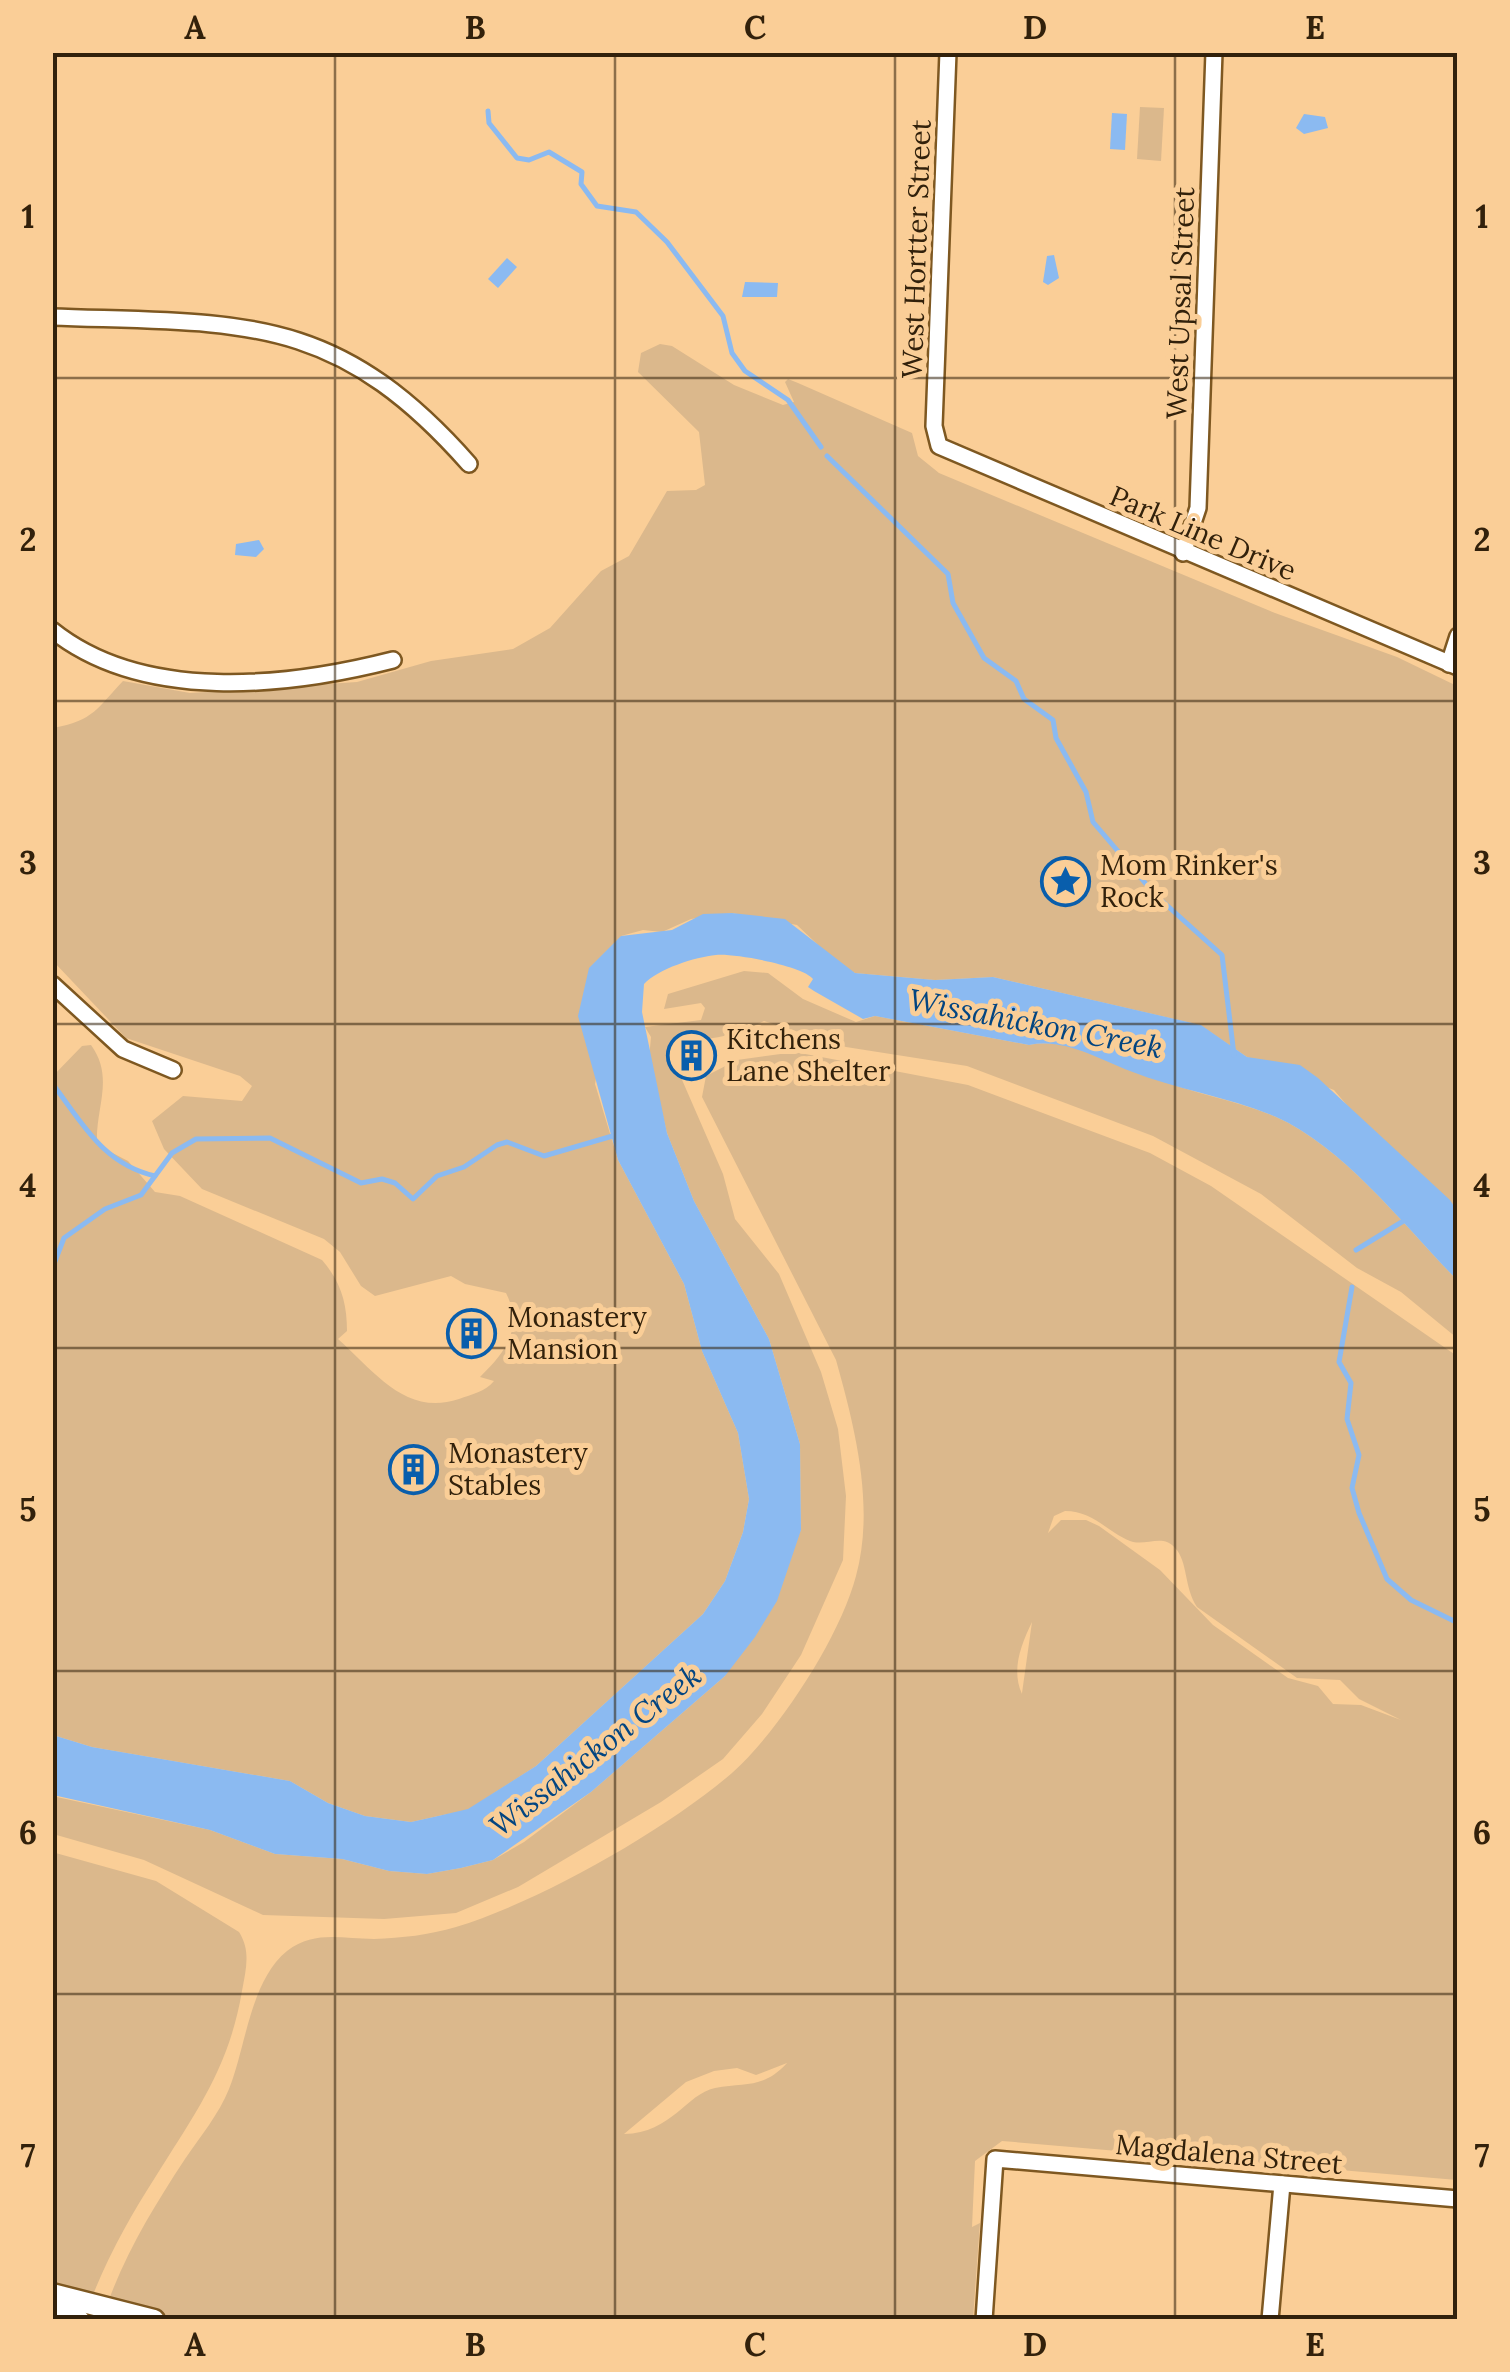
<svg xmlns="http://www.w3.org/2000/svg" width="1510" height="2372" font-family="Lora,serif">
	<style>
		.green { fill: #dbb88c; fill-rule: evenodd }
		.water { fill: #8bbaf1 }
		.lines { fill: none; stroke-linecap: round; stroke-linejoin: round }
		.stream { stroke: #8bbaf1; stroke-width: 5 }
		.minor-casing { stroke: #7e5821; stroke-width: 20 }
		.major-casing { stroke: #7e5821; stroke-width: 25 }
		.minor { stroke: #fff; stroke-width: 15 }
		.major { stroke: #fff; stroke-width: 20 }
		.grid { fill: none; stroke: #32210b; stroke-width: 2.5; stroke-opacity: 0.55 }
		.labels { text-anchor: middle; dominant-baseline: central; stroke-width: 10; stroke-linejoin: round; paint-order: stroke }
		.street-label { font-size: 28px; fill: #32210b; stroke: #face97 }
		.poi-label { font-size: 28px; fill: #32210b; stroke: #face97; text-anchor: start }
		.water-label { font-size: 30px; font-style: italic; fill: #034581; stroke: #face97 }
		.neatline { fill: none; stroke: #32210b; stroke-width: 4 }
		.grid-label { font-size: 32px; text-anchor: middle; font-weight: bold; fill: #32210b }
	</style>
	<rect width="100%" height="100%" fill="#face97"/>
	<g class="green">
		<path d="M1140 107 1164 108 1161 161 1137 159Z"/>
		<path d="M660 344 672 346 734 385 783 405 794 402 785 382 788 379 798 383 912 433 918 456 939 473 1275 613 1397 657 1457 686V1211L1363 1124 1334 1090 1247 1057 1200 1025 993 977 935 980 855 973 836 962 797 925 732 913 691 919 662 932 643 930 621 936 595 1084 618 1160 684 1284 702 1351 738 1433 749 1499 743 1532 725 1581 703 1614 536 1766 468 1810 438 1816 411 1822 365 1816 328 1803 290 1781 92 1747 53 1735 52 1077 82 1046 91 1045C115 1078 95 1108 97 1145L128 1161 155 1192 180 1196 322 1260C341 1282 347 1303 347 1331L338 1339C375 1372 406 1417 459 1399 472 1394 485 1392 494 1381L480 1377C505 1353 524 1328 506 1293L465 1284 451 1276 375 1296 361 1286 340 1252 324 1239 202 1189 164 1149 152 1121 183 1096 242 1101 252 1086 240 1076 126 1038 53 961V728C94 721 98 707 123 681L190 693 357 682 431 661 513 649 550 628 601 571 629 556 667 491 696 490 705 485 699 432 638 372 641 353Z"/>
		<path d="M744 971 768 973 803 999 856 1022 875 1016 1029 1045C1070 1037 1116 1062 1153 1077 1193 1094 1236 1100 1276 1117 1344 1147 1406 1228 1457 1280V1338L1401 1292 1357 1268 1261 1194 1153 1136 967 1066 846 1047 764 1021C744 1031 714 1042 692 1038L676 1066 723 1174 735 1219 779 1274 821 1372 838 1429 846 1496 843 1560 801 1655 762 1714 723 1759 661 1802 518 1887 456 1913 384 1919 263 1915 144 1860 53 1834 52 1796 210 1830 275 1854 342 1859 389 1871 427 1874 461 1868 493 1860 524 1842 591 1792 725 1676 801 1530 800 1444 769 1339 694 1201 667 1133 649 1059 651 1037 645 1027 701 1020 705 1008 701 1003 664 1009 668 994Z"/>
		<path d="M795 1052 968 1085 1150 1153 1211 1186 1457 1356V2180L1002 2141 975 2161 972 2227 980 2223 973 2319 102 2320C120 2262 152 2209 185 2159 200 2137 219 2114 229 2089 246 2047 250 1981 287 1951 315 1930 341 1939 374 1939 402 1938 429 1935 456 1927 541 1901 664 1831 732 1773 779 1731 840 1637 856 1576 875 1506 855 1428 836 1360L702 1097 706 1076 737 1060ZM1065 1511C1093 1511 1106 1531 1130 1541 1145 1547 1163 1533 1175 1548 1188 1561 1184 1588 1197 1607L1297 1678 1340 1680 1359 1699 1401 1720 1361 1705 1333 1704 1318 1686 1288 1678 1213 1625 1160 1570 1099 1526 1086 1520H1061L1048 1533 1054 1516ZM1032 1622 1022 1693V1694C1011 1670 1021 1645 1032 1622ZM787 2063C763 2089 746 2082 715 2088 686 2094 672 2133 624 2134L686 2082 714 2071 737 2068 756 2075Z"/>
		<path d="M52 1852 156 1881 239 1932C251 1951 246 1969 242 1991 229 2068 196 2112 156 2176 127 2221 101 2269 84 2319H53Z"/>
	</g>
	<g class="water">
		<path d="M1112 113 1127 114 1125 150 1110 149Z"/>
		<path d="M1304 114 1325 117 1328 128 1304 134 1296 128Z"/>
		<path d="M1054 255 1059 278 1048 285 1043 282 1047 256Z"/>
		<path d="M507 258 517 267 498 288 488 279Z"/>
		<path d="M745 282 778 283 777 297H742Z"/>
		<path d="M259 540 264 549 256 557 235 555 236 544Z"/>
		<path d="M732 913 785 919 855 973 935 980 993 977 1201 1025 1247 1057 1300 1065 1318 1078 1450 1200 1457 1211V1280C1406 1228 1344 1147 1276 1117 1229 1097 1178 1090 1130 1071 1098 1059 1065 1038 1029 1045L875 1016 863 1019 814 991 808 987 813 979C804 966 734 953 716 955 695 957 658 969 644 984L642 1012 667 1133 694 1201 769 1339 800 1444 801 1530 777 1601 755 1637 725 1676 591 1792 493 1860 461 1868 427 1874 389 1871 342 1859 275 1854 210 1830 53 1795V1735L92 1747 290 1781 328 1803 365 1816 411 1822 438 1816 468 1809 536 1766 703 1614 725 1581 743 1532 749 1499 738 1433 702 1351 684 1284 618 1160 578 1016 589 968 621 936 672 930 703 914Z"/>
	</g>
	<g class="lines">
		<g class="stream">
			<path d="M488 111 489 123 517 158 529 160 549 152 582 172 581 184 597 206 636 212 667 242 723 316 732 353 745 371 788 400 821 447"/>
			<path d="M827 456 948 574 953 603 984 658 1016 681 1024 699 1053 720 1056 738 1086 792 1093 822 1146 884"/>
			<path d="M1151 891 1222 955 1234 1055"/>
			<path d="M52 1083C83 1124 103 1164 155 1176"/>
			<path d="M1356 1250 1405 1220"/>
			<path d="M52 1269 64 1238 105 1209 141 1195 172 1153 196 1139 270 1138 361 1183 382 1179 395 1183 413 1199 437 1176 464 1167 497 1145 507 1142 544 1156 616 1135"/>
			<path d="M1352 1287 1339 1362 1351 1383 1347 1419 1359 1455 1352 1488 1359 1513 1387 1579 1411 1600 1458 1623"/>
		</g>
		<defs>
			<g id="minor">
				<path d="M948 52 934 426 939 446 1458 667"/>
				<path d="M52 317C241 324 334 311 469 464"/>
				<path d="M1183 553 1198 508 1214 52"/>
				<path d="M52 630C143 703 287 687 393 660"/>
				<path d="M1449 664 1458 636"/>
				<path d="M52 984 123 1049 173 1070"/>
				<path d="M984 2320 995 2159 1458 2199"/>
				<path d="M1270 2320 1282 2184"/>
			</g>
			<g id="major">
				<path d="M52 2294 154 2320"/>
				<path d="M52 2313 79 2320"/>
			</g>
		</defs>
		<use href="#minor" class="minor-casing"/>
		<use href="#major" class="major-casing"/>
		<use href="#minor" class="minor"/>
		<use href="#major" class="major"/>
	</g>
	<path class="grid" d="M335 52V2320M615 52V2320M895 52V2320M1175 52V2320M52 378H1458M52 701H1458M52 1024H1458M52 1348H1458M52 1671H1458M52 1994H1458"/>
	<defs>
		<symbol id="sight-ring" viewBox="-11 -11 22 22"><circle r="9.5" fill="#face97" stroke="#095eac" stroke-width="1.5"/><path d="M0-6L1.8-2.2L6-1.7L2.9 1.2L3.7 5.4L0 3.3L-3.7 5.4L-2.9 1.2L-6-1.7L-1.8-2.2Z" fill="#095eac"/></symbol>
		<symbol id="building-ring" viewBox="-11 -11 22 22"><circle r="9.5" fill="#face97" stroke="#095eac" stroke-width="1.5"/><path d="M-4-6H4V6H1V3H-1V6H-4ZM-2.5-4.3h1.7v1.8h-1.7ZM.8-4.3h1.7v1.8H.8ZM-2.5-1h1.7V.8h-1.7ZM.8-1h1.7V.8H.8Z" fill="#095eac"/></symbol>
	</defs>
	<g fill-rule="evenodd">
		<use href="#sight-ring" x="1038" y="854" width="55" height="55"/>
		<use href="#building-ring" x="664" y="1028" width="55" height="55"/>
		<use href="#building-ring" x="444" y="1306" width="55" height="55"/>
		<use href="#building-ring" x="386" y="1442" width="55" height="55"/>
	</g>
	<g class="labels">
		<g class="street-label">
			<text transform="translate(916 249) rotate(-88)">West Hortter Street</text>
			<text transform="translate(1180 303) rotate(-88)">West Upsal Street</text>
			<text transform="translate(1203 533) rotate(23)">Park Line Drive</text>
			<text transform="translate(1229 2154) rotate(5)">Magdalena Street</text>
		</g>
		<g class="poi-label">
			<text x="1100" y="865">Mom Rinker's<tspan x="1100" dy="32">Rock</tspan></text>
			<text x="726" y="1039">Kitchens<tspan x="726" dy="32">Lane Shelter</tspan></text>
			<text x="507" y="1317">Monastery<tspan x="507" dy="32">Mansion</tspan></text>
			<text x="448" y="1453">Monastery<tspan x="448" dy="32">Stables</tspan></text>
		</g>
		<g class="water-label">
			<text transform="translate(1036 1023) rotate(11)">Wissahickon Creek</text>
			<text transform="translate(595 1750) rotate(-38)">Wissahickon Creek</text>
		</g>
	</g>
	<rect width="1510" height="2372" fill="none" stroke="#face97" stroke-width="110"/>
	<rect x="55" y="55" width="1400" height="2262" class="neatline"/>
	<g class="grid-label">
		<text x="195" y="39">A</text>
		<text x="475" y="39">B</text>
		<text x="755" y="39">C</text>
		<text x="1035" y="39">D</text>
		<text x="1315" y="39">E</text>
		<text x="28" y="228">1</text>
		<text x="1482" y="228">1</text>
		<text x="28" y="551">2</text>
		<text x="1482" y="551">2</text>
		<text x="28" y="874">3</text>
		<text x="1482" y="874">3</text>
		<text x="28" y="1197">4</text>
		<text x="1482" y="1197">4</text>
		<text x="28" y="1521">5</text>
		<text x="1482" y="1521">5</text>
		<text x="28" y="1844">6</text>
		<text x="1482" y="1844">6</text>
		<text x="28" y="2167">7</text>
		<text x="1482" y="2167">7</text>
		<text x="195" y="2356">A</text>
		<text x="475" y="2356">B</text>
		<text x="755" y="2356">C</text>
		<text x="1035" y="2356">D</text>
		<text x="1315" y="2356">E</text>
	</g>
</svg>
